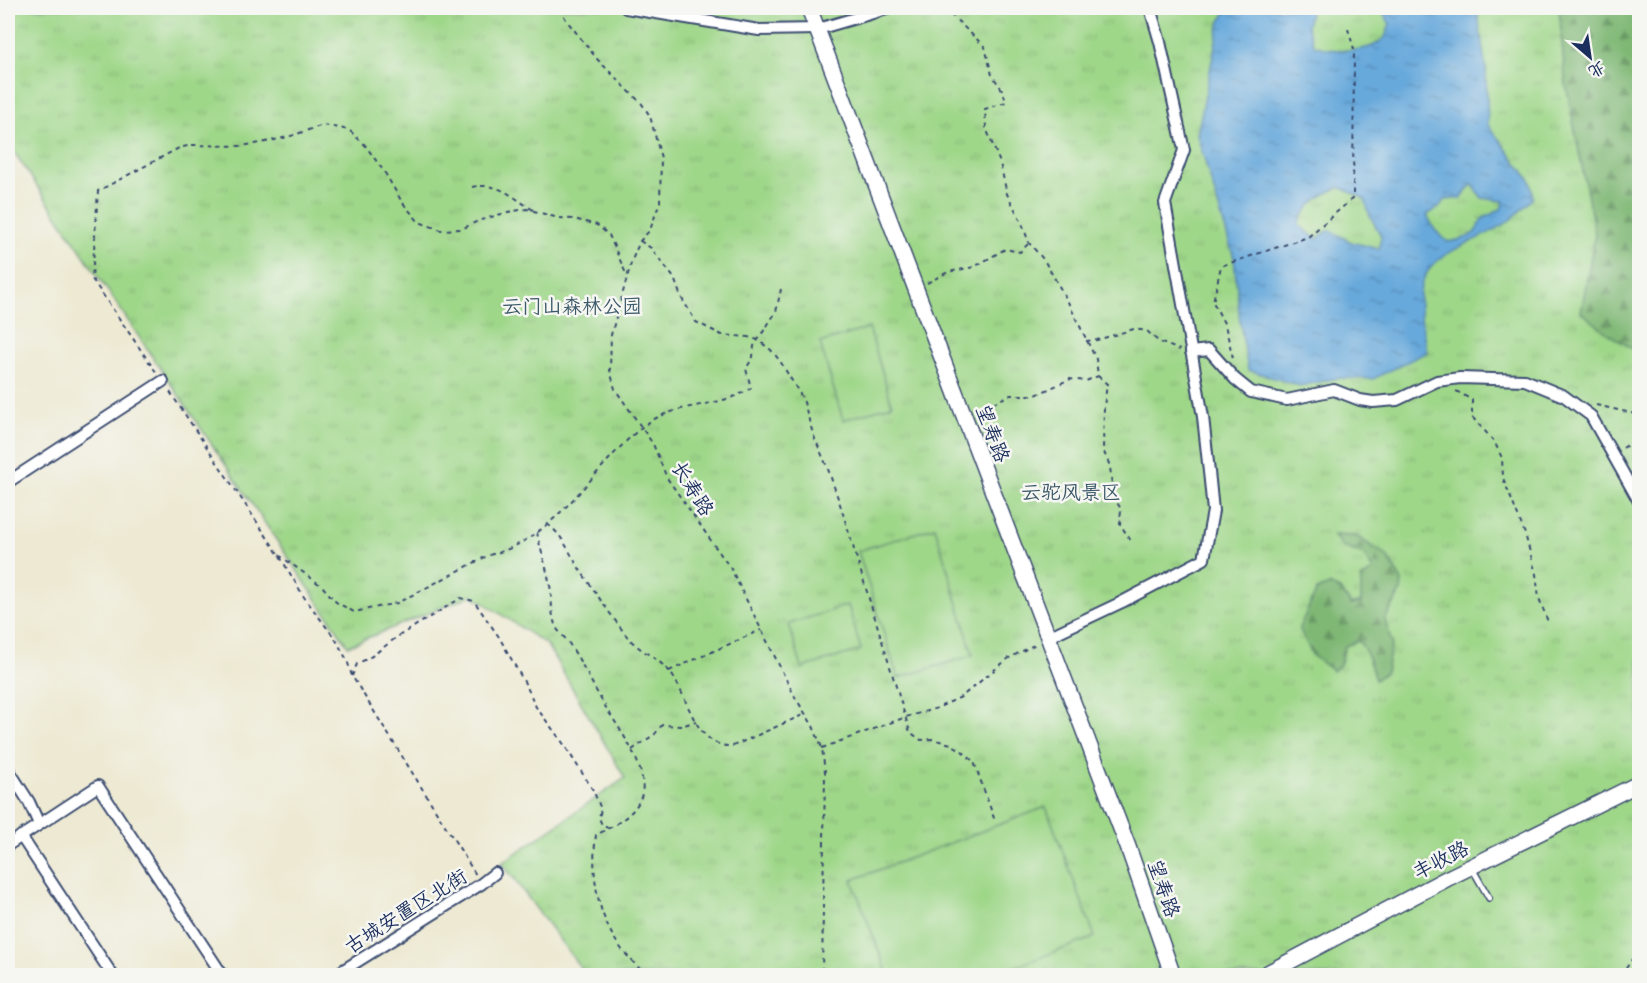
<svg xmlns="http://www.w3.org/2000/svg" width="1647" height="983" font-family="Mali,'LXGW WenKai TC',sans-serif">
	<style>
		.grass { fill: url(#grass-tufts); stroke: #5d8374; stroke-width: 1.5 }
		.forest { fill: url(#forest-firs); stroke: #4d746a; stroke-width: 1.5 }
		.garden { fill: #9fd789; stroke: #5d8374; stroke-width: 1.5 }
		.water { fill: url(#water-ripples); stroke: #416c9c; stroke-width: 1.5; fill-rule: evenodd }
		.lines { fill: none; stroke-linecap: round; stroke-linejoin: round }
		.lane-casing { stroke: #3a4b6f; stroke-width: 8 }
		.street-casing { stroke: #3a4b6f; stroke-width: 14 }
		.secondary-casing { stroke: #3a4b6f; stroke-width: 18 }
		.path { stroke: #3a4b6f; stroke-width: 2; stroke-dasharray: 4.5 4.5; stroke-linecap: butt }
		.lane { stroke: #fff; stroke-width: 5 }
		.street { stroke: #fff; stroke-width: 10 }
		.secondary { stroke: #fff; stroke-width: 15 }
		.labels { text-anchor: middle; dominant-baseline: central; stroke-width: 5; stroke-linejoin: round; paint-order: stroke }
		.park-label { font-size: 20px; fill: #3c5969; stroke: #f6f6f2 }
		.street-label { font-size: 20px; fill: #1b2f5e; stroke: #f6f6f2 }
	</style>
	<defs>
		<pattern id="grass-tufts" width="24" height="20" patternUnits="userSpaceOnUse" patternTransform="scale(1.5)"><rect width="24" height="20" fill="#9fd789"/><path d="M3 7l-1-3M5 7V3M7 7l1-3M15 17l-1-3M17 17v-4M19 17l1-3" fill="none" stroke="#88b979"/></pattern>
		<pattern id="forest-firs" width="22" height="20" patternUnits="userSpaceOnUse" patternTransform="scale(1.5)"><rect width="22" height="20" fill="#7fb875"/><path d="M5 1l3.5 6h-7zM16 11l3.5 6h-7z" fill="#679663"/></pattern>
		<pattern id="water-ripples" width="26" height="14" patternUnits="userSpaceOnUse" patternTransform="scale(1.5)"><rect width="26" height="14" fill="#67a9db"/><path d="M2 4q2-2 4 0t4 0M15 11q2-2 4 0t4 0" fill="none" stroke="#548ab5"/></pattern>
	</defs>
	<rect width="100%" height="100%" fill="#f6f6f2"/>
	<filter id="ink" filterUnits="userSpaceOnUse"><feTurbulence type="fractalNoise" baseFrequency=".0167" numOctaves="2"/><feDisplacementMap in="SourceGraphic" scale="12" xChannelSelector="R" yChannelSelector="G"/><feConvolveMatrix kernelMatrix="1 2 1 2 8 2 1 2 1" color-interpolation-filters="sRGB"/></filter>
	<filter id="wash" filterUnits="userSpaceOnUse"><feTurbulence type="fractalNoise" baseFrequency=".008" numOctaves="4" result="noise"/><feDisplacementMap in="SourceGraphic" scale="24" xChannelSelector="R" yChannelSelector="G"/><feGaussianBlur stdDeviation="1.35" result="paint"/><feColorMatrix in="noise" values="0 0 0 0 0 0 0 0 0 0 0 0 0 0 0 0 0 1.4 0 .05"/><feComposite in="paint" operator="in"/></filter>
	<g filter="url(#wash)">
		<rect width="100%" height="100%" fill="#ede9d2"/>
		<path class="grass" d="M8 8H1639V975H586L502 863 625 778 547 645 472 595 348 646 8 143Z"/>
		<g class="forest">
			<path d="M1559 8H1639V353L1608 334 1581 312 1595 234 1565 79Z"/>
			<path d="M1333 535 1356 536 1387 556 1402 581 1401 591 1385 620 1392 643 1386 672 1375 680 1367 654 1359 641 1345 646 1340 665 1333 671 1313 656 1299 628 1317 590 1329 585 1342 591 1351 605 1361 602V579L1373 570 1363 554 1343 547Z"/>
		</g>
		<g class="garden">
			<path d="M869 328 892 405 843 420 820 343Z"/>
			<path d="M935 527 973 655 898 678 858 551Z"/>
			<path d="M848 605 861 650 802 668 789 624Z"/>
			<path d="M1046 807 1095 937 993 975H888L852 880Z"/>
		</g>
		<path class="water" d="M1229 8H1311L1307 26 1314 45C1333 52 1369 54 1384 38 1387 35 1388 28 1390 24L1380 8H1477L1486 72 1488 125 1530 180 1533 198C1524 207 1516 216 1506 223 1477 244 1424 251 1420 293 1418 310 1424 335 1427 352L1373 379 1338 378 1300 386 1248 370 1240 323 1234 258 1197 135 1220 21ZM1472 184 1482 198 1504 201 1501 209 1482 219C1475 238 1467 238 1448 242L1435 230 1427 215 1438 208 1445 200 1461 198ZM1340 187 1365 199 1369 214 1381 236 1379 249 1351 242 1330 230 1316 239 1298 224C1309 204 1319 195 1340 187Z"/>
	</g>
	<g filter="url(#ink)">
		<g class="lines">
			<defs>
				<path id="lane" d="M1472 868 1489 898"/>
				<g id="street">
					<path d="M626 8 759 30 818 29 890 8"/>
					<path d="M1191 352 1209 350 1235 379 1251 392 1287 400 1334 390 1360 400 1373 402 1397 400 1437 381 1460 378 1525 380 1564 396 1591 416 1640 503"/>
					<path d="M8 482 163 381"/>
					<path d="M1048 637 1122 602 1204 559 1213 511 1210 481 1203 417 1165 203 1184 150 1160 42 1150 8"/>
					<path d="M8 769 29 802 39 824"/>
					<path d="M21 836 113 976"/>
					<path d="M8 845 98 786 223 976"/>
					<path d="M334 976 481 884 495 873"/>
				</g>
				<g id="secondary">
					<path d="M809 8 1128 847 1173 976"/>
					<path d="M1262 976 1446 879 1640 783"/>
				</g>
			</defs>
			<use href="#lane" class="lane-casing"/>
			<use href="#street" class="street-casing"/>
			<use href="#secondary" class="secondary-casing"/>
			<g class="path">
				<path d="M559 8 567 21 597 59 642 104 650 116 661 158 660 202 650 230 640 241 632 260 611 335 610 370 615 389 653 444 667 478 731 569 795 697 813 726 822 748 825 772 822 976"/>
				<path d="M944 8 985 47 992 75 1003 91 1006 102 985 109 986 128 1000 163 1007 194 1022 223 1029 243 1044 260 1067 300 1096 359 1098 376 1107 384 1104 407 1103 450 1110 466 1113 496 1121 509 1120 524 1131 541"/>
				<path d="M1637 71C1639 84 1636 97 1640 110"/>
				<path d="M1640 173V180"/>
				<path d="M472 187C499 182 511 196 533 210"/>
				<path d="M640 241 651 248 674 278 681 297 696 322 722 335 748 337 758 340 771 350 780 361 803 399 813 434 828 469 840 504 910 732 921 740 932 739 951 744 961 750 974 762 995 821"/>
				<path d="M927 283 948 272 974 267 1005 249 1020 252 1029 243"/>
				<path d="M1086 341 1097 340 1134 329 1147 331 1159 342 1180 350"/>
				<path d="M1233 358 1225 325 1213 302 1221 266 1308 237 1353 198 1354 49 1348 29"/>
				<path d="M156 372 92 279 98 191 179 148 192 145 240 146 261 143 288 137 323 125 349 130 365 145 385 173 402 202 419 222 441 230 462 229 478 221 508 212 527 209 558 218 574 219 597 225 609 235 627 276"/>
				<path d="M1456 391 1472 400V417L1494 441 1502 458 1503 478 1525 534 1536 574 1539 598 1548 622"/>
				<path d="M170 392 279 555 304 597 336 640 347 660 352 676 476 875"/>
				<path d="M1596 405 1640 415"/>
				<path d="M977 411 1010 395H1036L1070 379 1086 381 1098 376"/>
				<path d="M1623 448 1630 443H1640"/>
				<path d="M547 524C563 535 568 551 579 568 594 591 610 614 626 635 637 650 657 657 669 671 688 693 694 749 733 746L805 714"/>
				<path d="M537 532C540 549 546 565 549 581 553 596 550 613 556 627 559 633 566 638 570 645 582 663 591 682 602 701 615 724 651 768 641 797 635 815 612 827 596 835 591 872 596 912 618 944 625 955 637 965 646 976"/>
				<path d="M279 555 322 586 336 602 354 612 397 603 489 555C556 540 591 469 641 428 675 400 718 410 751 388L746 369 753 357 754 346 776 312 781 289"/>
				<path d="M669 671 761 630"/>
				<path d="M352 676 357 664 372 656 397 637 461 598 474 601 499 637 527 687 536 707 563 743 593 790 601 809 599 818 602 825 608 828"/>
				<path d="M822 748 906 717 937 708 961 697 1009 658 1036 644"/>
				<path d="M632 750 655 734 662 725 682 726 696 721"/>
				<path d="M1621 976 1640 947"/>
			</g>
			<use href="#lane" class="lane"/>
			<use href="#street" class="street"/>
			<use href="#secondary" class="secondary"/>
		</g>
	</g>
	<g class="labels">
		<g class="park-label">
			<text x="572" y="305">云门山森林公园</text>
			<text x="1071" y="491">云驼风景区</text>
		</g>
		<g class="street-label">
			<text transform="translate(994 433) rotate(69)">望寿路</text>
			<text transform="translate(694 488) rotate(58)">长寿路</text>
			<text transform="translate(1440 859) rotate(-27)">丰收路</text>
			<text transform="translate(1165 888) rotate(71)">望寿路</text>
			<text transform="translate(405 910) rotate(-32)">古城安置区北街</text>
		</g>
	</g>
	<rect width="1647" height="983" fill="none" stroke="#f6f6f2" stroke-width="30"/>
	<g transform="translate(1590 57) rotate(151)" stroke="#f6f6f2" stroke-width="4.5" paint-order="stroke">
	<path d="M0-4.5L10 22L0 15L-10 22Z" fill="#1b2f5e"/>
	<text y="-9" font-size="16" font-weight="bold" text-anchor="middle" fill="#1b2f5e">北</text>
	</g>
</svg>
